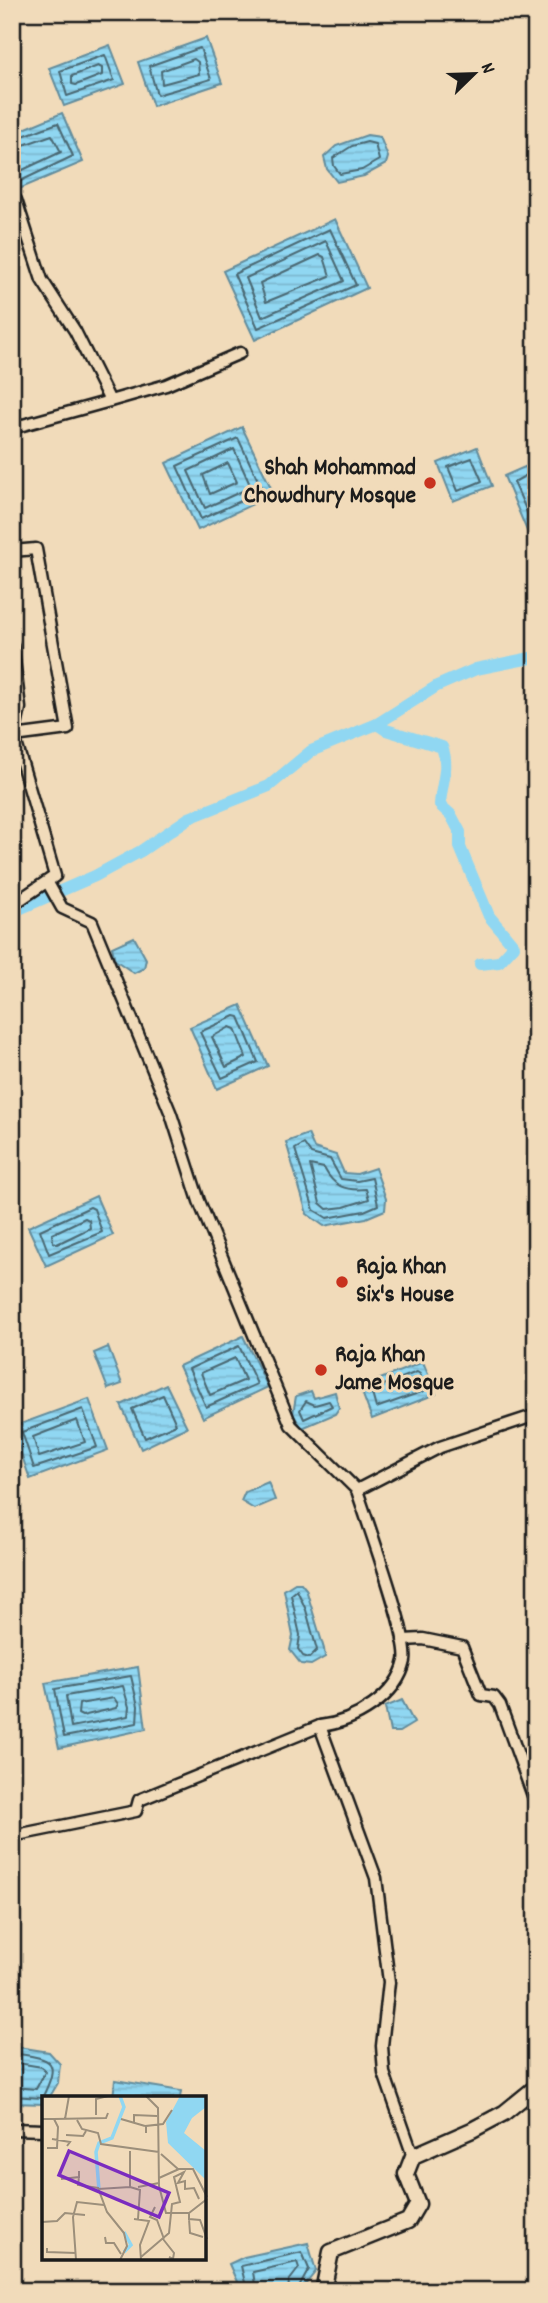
<svg xmlns="http://www.w3.org/2000/svg" width="548" height="2303" font-family="Dekko,sans-serif">
	<style>
		.water { fill: url(#water-rules); stroke: #628c9c; stroke-width: 2 }
		.lines { fill: none; stroke-linecap: round; stroke-linejoin: round }
		.shore { stroke: #4a6772; stroke-width: 2 }
		.canal { stroke: #90d7f2; stroke-width: 12 }
		.street-casing { stroke: #1c1c1c; stroke-width: 15 }
		.secondary-casing { stroke: #1c1c1c; stroke-width: 19 }
		.street { stroke: #f1dbba; stroke-width: 10 }
		.secondary { stroke: #f1dbba; stroke-width: 14 }
		.poi-dot { fill: #c8321e; stroke: #f1dbba; stroke-width: 2.5 }
		.labels { text-anchor: middle; dominant-baseline: central; stroke-width: 6; stroke-linejoin: round; paint-order: stroke }
		.poi-label { font-size: 24px; font-weight: bold; fill: #1c1c1c; stroke: #f1dbba; text-anchor: start }
		.inset-river { fill: none; stroke: #90d7f2; stroke-width: 3.5 }
		.inset-road { fill: none; stroke: #9c8f7b; stroke-width: 2 }
		.view { fill: #7b2cbf; fill-opacity: 0.15; stroke: #7b2cbf; stroke-width: 3.5 }
		.inset-edge { fill: none; stroke: #1c1c1c; stroke-width: 3.5 }
	</style>
	<defs>
		<pattern id="water-rules" width="6" height="5" patternUnits="userSpaceOnUse" patternTransform="scale(1.75)"><rect width="6" height="5" fill="#90d7f2"/><path d="M0 2.5h6" fill="none" stroke="#7cb8cf"/></pattern>
	</defs>
	<rect width="100%" height="100%" fill="#f1dbba"/>
	<filter id="ink" filterUnits="userSpaceOnUse"><feTurbulence type="fractalNoise" baseFrequency=".0143" numOctaves="2"/><feDisplacementMap in="SourceGraphic" scale="14" xChannelSelector="R" yChannelSelector="G"/><feConvolveMatrix kernelMatrix="1 2 1 2 8 2 1 2 1" color-interpolation-filters="sRGB"/></filter>
	<g filter="url(#ink)">
		<g class="water">
			<path d="M206 38 222 83 153 106 138 62Z"/>
			<path d="M110 45 125 84 64 106 49 68Z"/>
			<path d="M62 113 83 162 12 192V134Z"/>
			<path d="M367 135 380 137 388 157 386 164 364 176 337 182 327 169 324 157 336 146Z"/>
			<path d="M335 219 367 288 255 340 223 271Z"/>
			<path d="M242 427 274 494 198 530 166 463Z"/>
			<path d="M477 447 492 486 453 501 438 463Z"/>
			<path d="M536 462V527L527 531 504 476Z"/>
			<path d="M134 937 146 959 144 968 134 973 115 960 112 947Z"/>
			<path d="M241 1005 268 1066 217 1089 190 1027Z"/>
			<path d="M308 1134 314 1148 336 1155 344 1173 357 1174 375 1168 386 1199 385 1210 366 1218 324 1226 307 1214 286 1142Z"/>
			<path d="M96 1196 113 1235 46 1266 28 1227Z"/>
			<path d="M243 1336 268 1387 203 1418 179 1366Z"/>
			<path d="M108 1347 122 1384 108 1389 94 1353Z"/>
			<path d="M423 1362 436 1394 372 1419 360 1387Z"/>
			<path d="M166 1384 187 1427 141 1449 121 1405Z"/>
			<path d="M311 1391 314 1398 335 1392 339 1408 335 1414 302 1428 293 1414 296 1396Z"/>
			<path d="M89 1399 108 1450 30 1479 12 1427Z"/>
			<path d="M268 1482 275 1500 254 1509 241 1501 245 1492Z"/>
			<path d="M295 1583H301L306 1589 324 1649 325 1657 311 1665 301 1664 290 1650 293 1636 284 1590Z"/>
			<path d="M138 1667 146 1729 59 1748 45 1683Z"/>
			<path d="M402 1700 414 1723 399 1732H390L385 1707Z"/>
			<path d="M12 2046 49 2052 60 2064 58 2083 49 2098H44V2104L12 2103Z"/>
			<path d="M115 2080 181 2091 180 2098H113Z"/>
			<path d="M308 2243 316 2271 301 2290 241 2291 229 2264 244 2257Z"/>
		</g>
		<g class="lines">
			<g class="shore">
				<path d="M200 48 211 79 157 95 149 66Z"/>
				<path d="M105 55 114 80 67 96 60 71Z"/>
				<path d="M194 59 198 62 199 74 162 84 161 71Z"/>
				<path d="M98 66 102 68V75L76 85 72 84V76Z"/>
				<path d="M12 140 58 123 73 156 12 185"/>
				<path d="M367 142 375 144 379 160 362 170 340 174 334 166 333 158 352 146Z"/>
				<path d="M12 149 52 135 61 152 12 175"/>
				<path d="M330 229 356 285 258 328 234 274Z"/>
				<path d="M326 241 344 281 262 317 246 278Z"/>
				<path d="M320 255 324 257 330 276 266 302 260 283Z"/>
				<path d="M238 438 263 491 201 519 177 466Z"/>
				<path d="M234 449 251 487 205 508 188 471Z"/>
				<path d="M472 458 482 481 458 491 448 467Z"/>
				<path d="M228 463 237 482 210 494 203 475Z"/>
				<path d="M536 470 514 482 530 519 536 521"/>
				<path d="M235 1016 239 1017 258 1062 222 1078 200 1032Z"/>
				<path d="M230 1027 235 1029 246 1057 226 1067 212 1037Z"/>
				<path d="M304 1144 311 1154 330 1159 341 1179 357 1181 372 1178 378 1205 364 1211 327 1218 314 1210 295 1149Z"/>
				<path d="M310 1165 324 1168C334 1187 345 1191 366 1189L369 1199 344 1207 327 1209 320 1203Z"/>
				<path d="M90 1207 94 1209 102 1232 49 1254 40 1230Z"/>
				<path d="M85 1218 89 1220 90 1228 57 1244 53 1242 52 1234Z"/>
				<path d="M239 1346 257 1384 206 1407 189 1369Z"/>
				<path d="M235 1358 245 1380 210 1395 201 1373Z"/>
				<path d="M417 1372 420 1374 424 1391 376 1408 371 1390Z"/>
				<path d="M163 1395 176 1424 145 1438 132 1409Z"/>
				<path d="M306 1401 315 1405 329 1401 332 1406 304 1419 300 1410Z"/>
				<path d="M83 1409 97 1447 34 1468 22 1432Z"/>
				<path d="M77 1420 85 1442 39 1457 33 1437Z"/>
				<path d="M297 1590 306 1610 317 1650 309 1658 303 1656 298 1649 300 1635 291 1595Z"/>
				<path d="M131 1676 138 1706 137 1723 64 1737 55 1689Z"/>
				<path d="M123 1686 129 1707 128 1716 71 1727 66 1696Z"/>
				<path d="M114 1698 118 1704 116 1708 82 1716 78 1714 79 1704Z"/>
				<path d="M12 2053C51 2059 62 2058 42 2098L12 2096"/>
				<path d="M12 2062 42 2067 45 2072 36 2089 12 2087"/>
				<path d="M247 2291 241 2266 302 2252 309 2269 297 2291"/>
				<path d="M256 2291 253 2272 297 2262 299 2268 289 2281 288 2291"/>
			</g>
			<g class="canal">
				<path d="M377 724 386 730 442 747C450 768 441 783 440 805L451 815 460 832V847L489 916 514 946 499 962 480 964"/>
				<path d="M12 912 95 876 141 851 189 818 269 786 311 751 377 724 437 686 476 669 536 657"/>
			</g>
			<defs>
				<g id="street">
					<path d="M12 201 16 200 42 280 75 331 110 401 166 385 240 353"/>
					<path d="M12 428 110 401"/>
					<path d="M12 551 36 549 68 729 14 736 55 876 12 905"/>
					<path d="M12 644 20 708 14 736"/>
					<path d="M48 883 62 908 92 922 171 1114 199 1201 291 1425 357 1490"/>
					<path d="M403 1640 423 1639 462 1647 481 1695 494 1697 500 1705 536 1804"/>
					<path d="M320 1726 376 1878 389 1982 382 2046 384 2073 413 2156"/>
					<path d="M12 1836 136 1811 139 1800 320 1726C354 1722 397 1697 405 1661 410 1638 366 1519 357 1490L440 1447 536 1415"/>
					<path d="M12 2129 44 2130"/>
					<path d="M534 2291 536 2289"/>
				</g>
				<path id="secondary" d="M323 2291 331 2252 408 2221 418 2204 406 2174 413 2156 472 2130 504 2113 536 2087"/>
			</defs>
			<use href="#street" class="street-casing"/>
			<use href="#secondary" class="secondary-casing"/>
			<use href="#street" class="street"/>
			<use href="#secondary" class="secondary"/>
		</g>
	</g>
	<g class="poi-dot">
		<circle cx="430" cy="483" r="7"/>
		<circle cx="342" cy="1282" r="7"/>
		<circle cx="321" cy="1370" r="7"/>
	</g>
	<g class="labels">
		<g class="poi-label">
			<text x="416" y="469" text-anchor="end">Shah Mohammad<tspan x="416" dy="28">Chowdhury Mosque</tspan></text>
			<text x="356" y="1268">Raja Khan<tspan x="356" dy="28">Six's House</tspan></text>
			<text x="335" y="1356">Raja Khan<tspan x="335" dy="28">Jame Mosque</tspan></text>
		</g>
	</g>
	<g transform="translate(42 2096)">
		<rect width="164" height="164" fill="#f1dbba"/>
		<path d="M138 0H164V11L150 22 142 37 164 55V84L126 47 124 26Z" fill="#90d7f2"/>
		<path class="inset-river" d="M57 94 54 56 57 47 70 42 82 11 78 0M82 156 89 149 82 136"/>
		<path class="inset-road" d="M104 0 116 12 117 90 124 117H147L165 103M54 19V3L66 0M0 23H12L16 31 15 52H5M12 23 64 22 66 17M23 23 27 0M79 23 103 30M35 24 40 33 56 37 59 48 117 56M92 26V19L115 20M104 37V30L121 28 130 14M24 39 41 40 44 35M10 43 28 46 25 50M88 55V91L98 94 96 123M119 58 136 73H151L165 101M37 81 36 89 56 92 65 116 82 137 85 150 78 164M117 82 137 73M19 83 37 81V75M96 91 117 87M56 93 88 91M113 111 108 121 115 124 122 143M147 117V123L158 124 165 143M92 123 107 125 98 149 99 164M147 123 148 137 161 141M0 126 15 125 23 117 43 119M63 141 64 147H72L79 158M121 143 132 157 131 163 127 161M5 152V156L34 157M99 161 127 137 130 108 138 106 132 81 142 76 136 87 143 85V93L152 92 157 103M34 164 31 121 35 106 62 109"/>
		<path class="view" d="M27 55 127 97 117 121 17 79Z"/>
		<rect width="164" height="164" class="inset-edge"/>
	</g>
	<rect width="548" height="2303" fill="none" stroke="#f1dbba" stroke-width="42"/>
	<rect x="21" y="21" width="506" height="2261" fill="none" stroke="#1c1c1c" stroke-width="2.5" filter="url(#ink)"/>
	<g transform="translate(474 74) rotate(67)" stroke="#f1dbba" stroke-width="5" paint-order="stroke">
	<path d="M0-5L12 26L0 18L-12 26Z" fill="#1c1c1c"/>
	<text y="-10" font-size="19" font-weight="bold" text-anchor="middle" fill="#1c1c1c">N</text>
	</g>
</svg>
